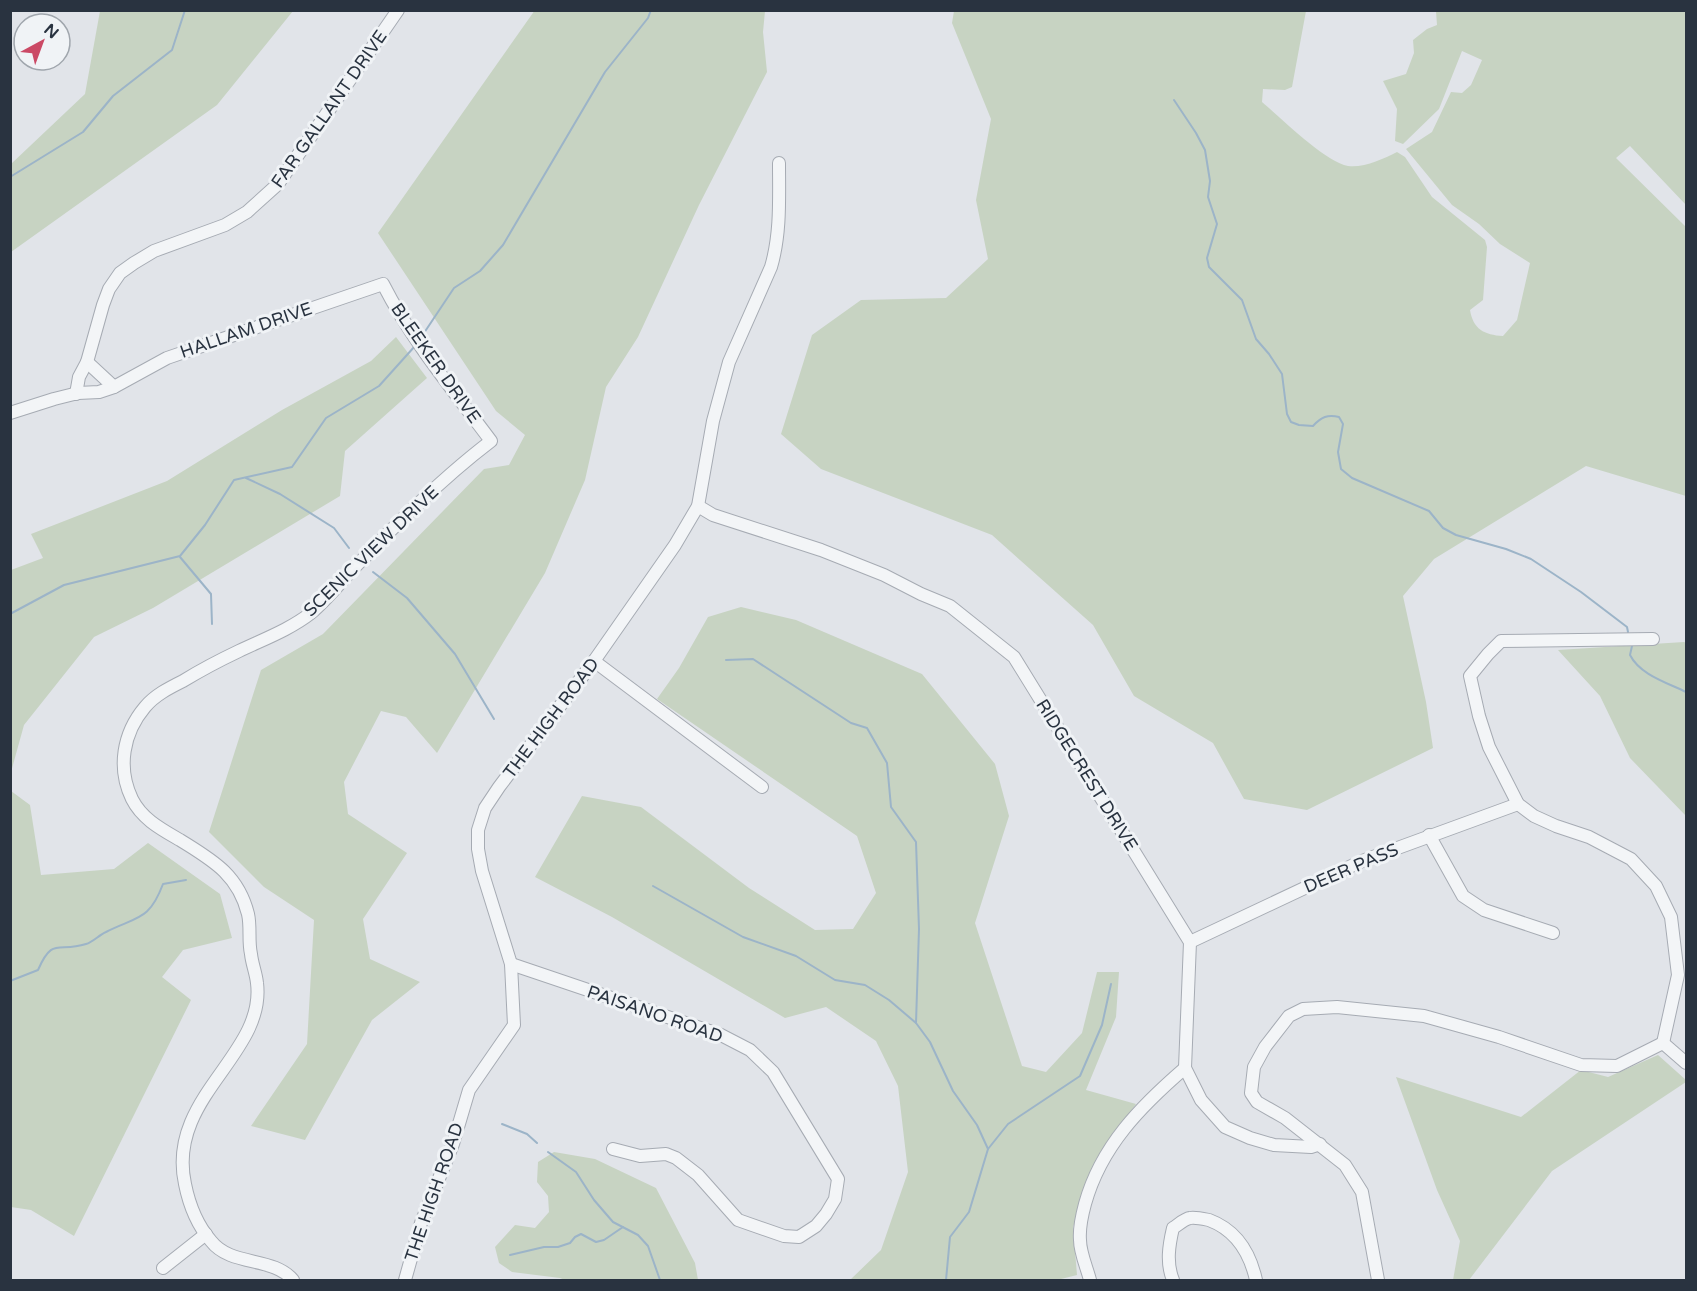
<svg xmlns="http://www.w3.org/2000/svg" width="1697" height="1291" font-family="'Varela Round',sans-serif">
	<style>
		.green { fill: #c7d3c2 }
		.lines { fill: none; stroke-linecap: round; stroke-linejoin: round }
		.stream { stroke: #9cb4c8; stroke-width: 2 }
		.minor-casing { stroke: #a6abb3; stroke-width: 14 }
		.minor { stroke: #f3f5f7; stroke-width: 12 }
		.labels { text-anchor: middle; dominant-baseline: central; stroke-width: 6; stroke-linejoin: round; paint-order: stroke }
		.street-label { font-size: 18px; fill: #293340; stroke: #f0f3f6 }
	</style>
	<rect width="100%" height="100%" fill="#e1e4e9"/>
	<g class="green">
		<path d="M535 10 765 11 763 32 767 72 699 205 638 337 606 387 585 480 545 573 437 753 406 717 381 711 344 782 348 814 407 853 363 919 370 959 420 982 372 1020 305 1140 251 1126 307 1044 314 920 264 887 209 832 261 670 323 634 484 469 509 465 525 435 496 411 378 233Z"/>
		<path d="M100 11H293L217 105 11 252V164L85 94Z"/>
		<path d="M954 11H1306L1292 87 1285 90 1263 89 1262 102C1281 118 1325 162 1348 166 1364 168 1383 159 1397 152L1405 157 1432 197 1485 240 1487 247 1483 300 1470 310C1473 329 1484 335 1503 336L1517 320 1530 263 1500 244 1479 224 1452 205 1406 149 1432 132 1451 92 1462 93 1471 85 1482 60 1462 51 1439 109 1403 144 1395 141 1397 109 1383 81 1406 74 1414 53 1413 40 1427 29 1437 25 1436 11H1686V205L1630 146 1616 158 1686 227V496L1586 466 1434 559 1403 596 1426 702 1433 748 1307 810 1244 799 1213 743 1134 696 1093 625 992 535 821 469 781 434 812 335 861 300 946 298 988 259 976 200 991 119 952 23Z"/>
		<path d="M396 337 427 378 345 451 340 496 153 608 94 637 24 725 11 772V570L43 558 31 534 167 481 282 410 371 361Z"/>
		<path d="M741 607 796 620 922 674 995 764 1009 816 975 923 1022 1066 1046 1072 1082 1033 1097 972H1119L1116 1017 1086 1090 1136 1104 1096 1159 1073 1227 1077 1275 1057 1280H850L881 1250 908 1172 898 1086 876 1041 826 1007 785 1018 612 917 535 877 582 796 641 807 749 888 815 930 853 929 876 893 857 836 657 699 679 668 708 617Z"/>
		<path d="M1684 642 1686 643V816L1630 758 1600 696 1558 650Z"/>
		<path d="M11 791 30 805 41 875 114 869 148 843 220 894 232 938 183 950 162 977 191 1000 74 1236 31 1210 11 1207Z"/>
		<path d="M1658 1055 1686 1080V1082L1552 1171 1469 1280H1453L1460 1241 1437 1190 1396 1077 1521 1117 1581 1070 1608 1077Z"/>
		<path d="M554 1152 595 1159 656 1188 695 1263 698 1280H565L560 1278 512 1272 499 1263 495 1247 515 1225 535 1228 549 1212 548 1196 537 1182 538 1162Z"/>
	</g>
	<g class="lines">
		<g class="stream">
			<path d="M1174 100 1196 133 1205 150 1210 181 1208 197 1217 224 1207 258 1209 267 1242 300 1256 339 1269 354 1282 374 1287 414 1291 422 1299 425 1313 426C1321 417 1328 414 1339 417L1343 424 1338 452 1341 469 1352 478 1429 511 1443 528 1456 535 1506 549 1531 559 1581 592 1627 627 1628 632"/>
			<path d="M10 177 83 132 113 96 172 50 185 10"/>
			<path d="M420 339 454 288 480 271 503 245 605 72 648 18 651 10"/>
			<path d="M246 478 280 494 334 528 349 548"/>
			<path d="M180 557 211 594 212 624"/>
			<path d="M373 572 407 598 455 654 494 719"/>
			<path d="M10 614 64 585 180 556 205 525 234 480 292 467 326 418 379 386 415 346"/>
			<path d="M1632 646 1630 655C1640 675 1668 683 1686 692"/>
			<path d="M726 660 753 659 851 723 867 728 887 763 891 807 916 842 919 929 916 1023 930 1042 953 1091 977 1125 988 1149"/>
			<path d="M653 886 743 937 796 956 835 980 865 985 889 1000 916 1023"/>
			<path d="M10 981 38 970C53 936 58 953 86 944 93 942 99 935 106 932 138 916 149 921 163 884L186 880"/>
			<path d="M502 1124 527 1134 537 1143"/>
			<path d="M548 1152 576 1172 594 1200 613 1222 638 1235 648 1246 660 1280"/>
			<path d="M510 1255 544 1247H558L570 1243 575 1237 581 1234 596 1242 604 1240 623 1227"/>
			<path d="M946 1280 950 1237 969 1212 988 1149 1008 1124 1080 1076 1102 1025 1111 984"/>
		</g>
		<defs>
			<g id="minor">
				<path d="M87 362 114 387"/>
				<path d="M76 394 79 377 87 362 103 305 109 289 120 273 134 263 154 251 225 225 247 212 278 184 398 10"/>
				<path d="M10 413 54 399 78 393 99 392 114 387 167 358 383 284C412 341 453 390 491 441 445 476 403 517 363 559 345 576 330 597 311 613 289 630 264 639 239 651 220 660 201 670 183 681 169 688 155 695 145 707 123 733 117 768 132 799 142 819 161 829 180 840 212 860 238 874 248 914 251 927 248 941 251 954 252 964 256 973 257 983 266 1055 166 1097 185 1184 189 1204 198 1226 211 1241 231 1267 273 1256 293 1280"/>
				<path d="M698 506 713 515 821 550 884 575 921 594 950 606 1014 657 1190 942 1185 1068 1201 1100 1225 1127 1250 1138 1274 1145 1311 1147 1320 1144"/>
				<path d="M1653 639 1501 641 1488 654 1470 676 1479 716 1489 747 1518 804 1534 816 1556 826 1589 837 1631 859 1656 886 1671 917 1678 975 1663 1043"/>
				<path d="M594 661 762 787"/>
				<path d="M1429 835 1463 896 1484 910 1553 933"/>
				<path d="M1190 942 1362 861 1518 804"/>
				<path d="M511 964 721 1035 750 1050 773 1072 838 1179 835 1199 826 1214 816 1226 799 1237 784 1236 738 1220 698 1175 676 1158 666 1154 640 1156 613 1149"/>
				<path d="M1663 1043 1686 1063"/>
				<path d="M163 1268 206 1234"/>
				<path d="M405 1280 421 1223 453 1144 469 1090 514 1025 511 964 482 871 478 849V830L485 808 499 787 594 661 675 545 698 506 713 421 729 362 771 267C781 233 779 197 779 163"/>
				<path d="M1090 1280C1087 1268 1080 1253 1080 1240 1079 1228 1082 1215 1085 1204 1101 1146 1141 1106 1185 1068"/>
				<path d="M1173 1280C1166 1263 1169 1245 1173 1228 1178 1225 1184 1219 1190 1218 1195 1217 1204 1219 1209 1220 1236 1230 1250 1253 1256 1280"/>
				<path d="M1378 1280 1362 1192 1345 1165 1285 1118 1257 1102 1251 1093 1254 1067 1265 1047 1289 1016 1303 1009 1337 1007 1424 1016 1499 1037 1581 1065 1617 1066 1663 1043"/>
			</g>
		</defs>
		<use href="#minor" class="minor-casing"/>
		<use href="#minor" class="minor"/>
	</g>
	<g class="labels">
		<g class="street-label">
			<text transform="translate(329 109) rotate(-55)">FAR GALLANT DRIVE</text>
			<text transform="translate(246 330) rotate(-19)">HALLAM DRIVE</text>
			<text transform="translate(436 363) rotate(55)">BLEEKER DRIVE</text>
			<text transform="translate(371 551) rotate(-44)">SCENIC VIEW DRIVE</text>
			<text transform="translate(551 718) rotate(-53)">THE HIGH ROAD</text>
			<text transform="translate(1087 775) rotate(58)">RIDGECREST DRIVE</text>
			<text transform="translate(1351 868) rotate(-23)">DEER PASS</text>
			<text transform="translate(655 1014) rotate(19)">PAISANO ROAD</text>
			<text transform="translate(434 1192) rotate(-71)">THE HIGH ROAD</text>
		</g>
	</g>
	<rect width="1697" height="1291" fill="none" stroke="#293340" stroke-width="24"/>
	<g transform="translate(42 42) rotate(41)"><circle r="28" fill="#f0f3f6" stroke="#a0a6ad" stroke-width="1.5"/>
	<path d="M0-4.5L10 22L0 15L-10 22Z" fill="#cb4965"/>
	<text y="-9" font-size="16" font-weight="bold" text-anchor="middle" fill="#293340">N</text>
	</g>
</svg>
